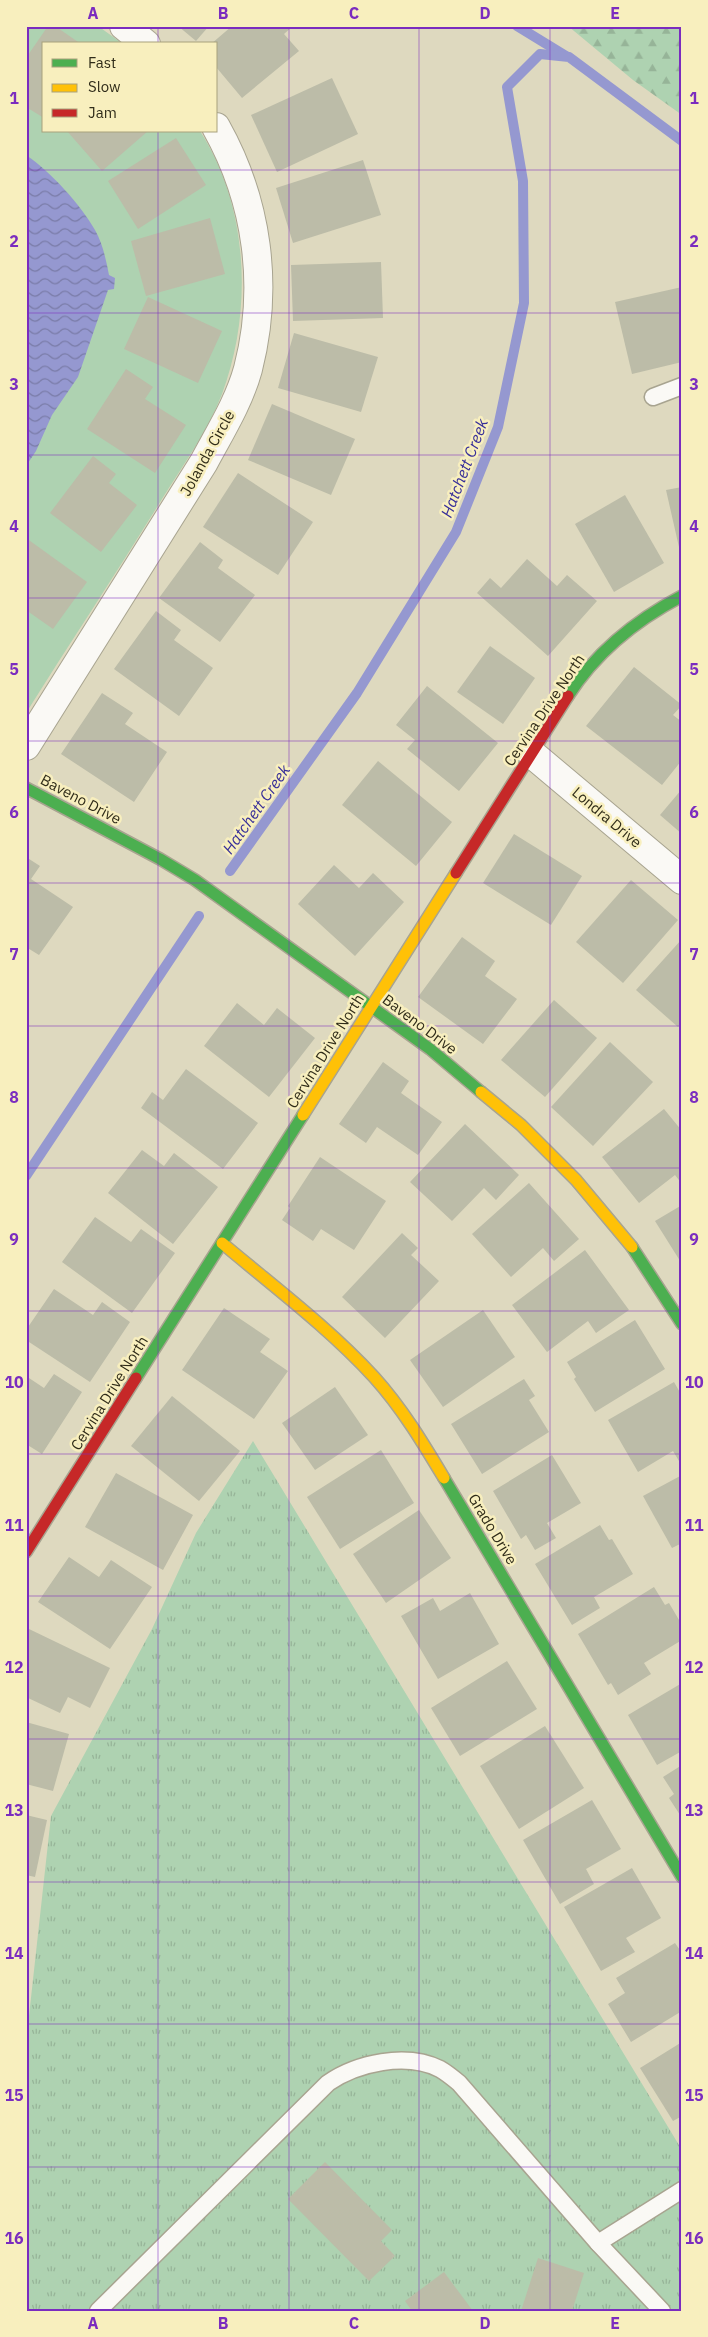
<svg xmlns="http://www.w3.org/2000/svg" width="708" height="2337" font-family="'IBM Plex Sans',sans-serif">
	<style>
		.green { fill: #aed2b1 }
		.forest { fill: url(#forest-firs) }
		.park { fill: url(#park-tufts) }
		.water { fill: url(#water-waves) }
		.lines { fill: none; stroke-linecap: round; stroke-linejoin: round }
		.stream { stroke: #9598d0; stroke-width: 10 }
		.building { fill: #bcbca8 }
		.lane-casing { stroke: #a8a490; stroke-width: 19 }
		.street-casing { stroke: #a8a490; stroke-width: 30 }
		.fast-casing { stroke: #a8a490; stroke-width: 14 }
		.slow-casing { stroke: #a8a490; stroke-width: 14 }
		.jam-casing { stroke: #a8a490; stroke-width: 14 }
		.lane { stroke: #faf9f5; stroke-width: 16 }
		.street { stroke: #faf9f5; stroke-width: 28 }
		.fast { stroke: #4caf50; stroke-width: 11 }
		.slow { stroke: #ffc107; stroke-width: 11 }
		.jam { stroke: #c62828; stroke-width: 11 }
		.grid { fill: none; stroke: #7b2cbf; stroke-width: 1; stroke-opacity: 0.55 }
		.labels { text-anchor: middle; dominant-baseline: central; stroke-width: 5; stroke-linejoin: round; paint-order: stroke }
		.street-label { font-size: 15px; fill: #302c19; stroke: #f8efbe }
		.water-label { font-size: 16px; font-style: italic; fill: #372f99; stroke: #f8efbe }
		.neatline { fill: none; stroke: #7b2cbf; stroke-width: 2 }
		.grid-label { font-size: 16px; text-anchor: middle; font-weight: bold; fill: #7b2cbf }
	</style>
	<defs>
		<pattern id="forest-firs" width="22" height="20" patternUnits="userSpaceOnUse" patternTransform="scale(1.25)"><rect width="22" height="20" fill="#aed2b1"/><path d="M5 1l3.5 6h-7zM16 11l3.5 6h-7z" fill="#96b498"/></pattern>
		<pattern id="park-tufts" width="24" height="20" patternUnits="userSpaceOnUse" patternTransform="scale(1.25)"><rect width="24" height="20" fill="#aed2b1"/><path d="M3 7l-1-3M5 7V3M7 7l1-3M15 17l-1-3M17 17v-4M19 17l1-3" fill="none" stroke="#96b498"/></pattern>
		<pattern id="water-waves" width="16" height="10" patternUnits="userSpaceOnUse" patternTransform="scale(1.25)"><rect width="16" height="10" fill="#9598d0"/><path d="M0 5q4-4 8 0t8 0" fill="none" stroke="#7a7ca8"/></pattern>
	</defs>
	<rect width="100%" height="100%" fill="#ded9bf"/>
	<path class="green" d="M26 26H98L123 44H44V131H200C249 207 253 311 222 394 208 431 183 465 162 499 118 571 71 641 26 713Z"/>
	<path class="forest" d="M568 26H682V115L633 80Z"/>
	<path class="park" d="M253 1441 682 2150V2311H26V2043L51 1816 152 1629 196 1533Z"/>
	<path class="water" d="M26 155C50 171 81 205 95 230 103 244 106 260 109 275L115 278 114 289 108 290 78 377 52 415 36 451 26 466Z"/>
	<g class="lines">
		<g class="stream">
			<path d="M517 26 566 56"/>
			<path d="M230 871 357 693 456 532 498 427 524 303 523 181 507 87 540 54 569 57 682 141"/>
			<path d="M26 1176 199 916"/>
		</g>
	</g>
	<g class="building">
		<path d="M48 26H55L81 44H44V118L26 107V58Z"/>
		<path d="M178 26H209L196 41Z"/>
		<path d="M232 26H293L284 34 299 51 242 98 216 67V44H211Z"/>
		<path d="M332 78 358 134 277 172 251 115Z"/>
		<path d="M67 131H148L102 171Z"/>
		<path d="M176 138 206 185 138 229 108 181Z"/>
		<path d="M363 160 381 215 293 243 276 188Z"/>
		<path d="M210 218 225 274 146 296 131 241Z"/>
		<path d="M381 262 383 318 293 321 291 265Z"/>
		<path d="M682 287V362L632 374 615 302Z"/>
		<path d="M148 297 222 331 198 383 124 349Z"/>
		<path d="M294 333 378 357 361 412 278 388Z"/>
		<path d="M126 369 153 387 145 399 186 425 155 473 87 429Z"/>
		<path d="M272 404 355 439 331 495 248 460Z"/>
		<path d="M93 456 116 474 109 483 137 505 101 552 50 513Z"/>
		<path d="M238 473 313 522 278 575 203 527Z"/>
		<path d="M682 487V555L681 556 666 490Z"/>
		<path d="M625 495 664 563 614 592 575 524Z"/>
		<path d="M26 538 87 582 53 629 26 610Z"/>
		<path d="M200 542 223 560 218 568 255 595 220 642 159 598Z"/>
		<path d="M527 559 557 586 567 575 597 601 548 656 477 593 490 578 501 588Z"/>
		<path d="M156 611 181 630 174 640 213 668 179 716 114 669Z"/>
		<path d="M490 646 535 678 503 724 457 692Z"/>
		<path d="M634 667 682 705 673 715 682 722V760L662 785 586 726Z"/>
		<path d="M427 686 498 743 459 791 407 749 415 740 396 725Z"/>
		<path d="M102 693 133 713 125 724 167 752 134 802 61 754Z"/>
		<path d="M378 761 452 822 416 866 342 805Z"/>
		<path d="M682 789V834L660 815Z"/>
		<path d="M514 834 582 876 551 925 483 883Z"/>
		<path d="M26 857 40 866 31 879 73 907 39 955 26 947Z"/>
		<path d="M334 865 359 888 373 873 404 902 355 956 298 904Z"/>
		<path d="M631 880 678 920 623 983 576 942Z"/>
		<path d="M462 937 495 961 485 976 517 999 483 1044 418 997Z"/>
		<path d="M682 939V1023L678 1027 636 990Z"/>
		<path d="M554 1000 597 1038 545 1097 501 1060Z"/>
		<path d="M237 1003 264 1025 277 1008 315 1038 269 1097 204 1046Z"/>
		<path d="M610 1042 653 1082 593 1146 551 1107Z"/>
		<path d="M383 1062 409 1081 401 1093 442 1122 418 1155 377 1127 366 1143 339 1124Z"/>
		<path d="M186 1069 258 1123 223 1169 141 1108 152 1092 163 1100Z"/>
		<path d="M664 1109 682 1131V1184L675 1175 639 1203 602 1157Z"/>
		<path d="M465 1124 519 1175 496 1200 484 1188 452 1221 410 1182Z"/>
		<path d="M142 1150 164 1166 174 1153 218 1187 173 1244 108 1193Z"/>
		<path d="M320 1157 386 1201 354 1250 321 1229 313 1241 282 1220 290 1208 288 1206Z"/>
		<path d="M529 1183 579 1239 554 1261 543 1248 511 1277 472 1234Z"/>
		<path d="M682 1205V1264L655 1221Z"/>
		<path d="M95 1217 131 1242 141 1229 175 1253 132 1313 62 1262Z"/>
		<path d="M402 1233 418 1248 411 1255 439 1281 385 1338 342 1297Z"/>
		<path d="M585 1250 629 1310 596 1333 588 1321 547 1352 512 1305Z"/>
		<path d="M54 1289 93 1315 102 1302 130 1322 90 1382 26 1340V1330Z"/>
		<path d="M224 1308 270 1339 260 1352 288 1371 254 1419 182 1370Z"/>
		<path d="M483 1310 515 1357 443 1407 410 1360Z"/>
		<path d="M635 1320 665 1369 595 1412 574 1379 576 1377 567 1362Z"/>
		<path d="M54 1374 82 1392 42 1454 26 1444V1376L44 1388Z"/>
		<path d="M524 1379 535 1396 529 1400 549 1432 482 1474 451 1424Z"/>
		<path d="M674 1382 682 1396V1466L673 1451 638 1472 608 1420Z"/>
		<path d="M335 1387 368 1435 315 1470 282 1423Z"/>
		<path d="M172 1396 240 1451 199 1501 131 1446Z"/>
		<path d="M381 1450 414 1503 340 1549 307 1497Z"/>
		<path d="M552 1455 581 1503 547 1523 556 1538 535 1550 526 1535 521 1539 493 1491Z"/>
		<path d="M116 1473 193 1515 163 1570 85 1527Z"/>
		<path d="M682 1475V1543L672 1548 643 1496Z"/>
		<path d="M419 1510 451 1558 386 1603 353 1554Z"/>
		<path d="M600 1525 609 1540 612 1539 633 1574 594 1597 600 1608 572 1625 535 1564Z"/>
		<path d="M69 1557 99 1577 111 1560 152 1587 110 1649 38 1602Z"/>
		<path d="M654 1587 665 1605 669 1603 682 1625V1640L644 1663 651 1674 618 1695 611 1683 608 1685 578 1634Z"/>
		<path d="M470 1593 499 1644 438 1679 401 1616 433 1598 440 1611Z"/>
		<path d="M29 1629 110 1668 90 1708 68 1697 60 1713 26 1697V1634Z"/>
		<path d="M507 1661 537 1709 460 1756 431 1708Z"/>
		<path d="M682 1683V1751L657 1765 628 1715Z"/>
		<path d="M26 1722 69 1734 53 1791 26 1784Z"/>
		<path d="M545 1726 584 1788 519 1829 480 1766Z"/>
		<path d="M682 1765V1818L669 1798 674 1794 663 1777Z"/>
		<path d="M592 1800 621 1849 586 1869 594 1884 560 1904 523 1840Z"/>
		<path d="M26 1815 47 1820 35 1877 26 1875Z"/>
		<path d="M632 1868 661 1918 626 1938 635 1952 601 1971 564 1907Z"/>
		<path d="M675 1943 682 1953V2011L631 2042 608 2004 625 1993 616 1978Z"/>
		<path d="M682 2042V2116L673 2121 640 2068Z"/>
		<path d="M325 2162 392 2230 381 2241 395 2256 369 2281 288 2199Z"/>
		<path d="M538 2258 584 2273 572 2311H521Z"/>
		<path d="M444 2272 473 2311H412L405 2301Z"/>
	</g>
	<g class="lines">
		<defs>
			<g id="lane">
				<path d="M653 397 682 386"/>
				<path d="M598 2243 682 2190"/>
				<path d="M98 2311 328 2083C357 2063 406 2052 440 2069 447 2073 453 2078 459 2083L598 2243 662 2311"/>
			</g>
			<g id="street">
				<path d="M124 26 146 44"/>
				<path d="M26 746 204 462C220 432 239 402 248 369 269 287 258 202 216 127"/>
				<path d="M532 754 682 880"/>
			</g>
			<g id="fast">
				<path d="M568 696C596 652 636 620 682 596"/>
				<path d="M26 788 160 859 195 880 430 1049 481 1092"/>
				<path d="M632 1247 682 1324"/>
				<path d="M136 1378 303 1115"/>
				<path d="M444 1478 682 1877"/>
			</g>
			<g id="slow">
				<path d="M481 1092 521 1125 576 1180 632 1247"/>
				<path d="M303 1115 456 873"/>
				<path d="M222 1243C273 1286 329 1328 374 1377 402 1408 423 1443 444 1478"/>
			</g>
			<g id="jam">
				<path d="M456 873 568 696"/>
				<path d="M26 1552 136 1378"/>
			</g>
		</defs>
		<use href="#lane" class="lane-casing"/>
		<use href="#street" class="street-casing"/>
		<use href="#fast" class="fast-casing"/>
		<use href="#slow" class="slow-casing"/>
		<use href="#jam" class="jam-casing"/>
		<use href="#lane" class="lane"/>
		<use href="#street" class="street"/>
		<use href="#fast" class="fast"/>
		<use href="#slow" class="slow"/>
		<use href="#jam" class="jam"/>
	</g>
	<path class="grid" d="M158 26V44M289 26V2311M419 26V2311M550 26V2311M158 131V2311M26 170H682M26 313H682M26 455H682M26 598H682M26 741H682M26 883H682M26 1026H682M26 1168H682M26 1311H682M26 1454H682M26 1596H682M26 1739H682M26 1882H682M26 2024H682M26 2167H682"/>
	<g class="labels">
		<g class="street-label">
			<text transform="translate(207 453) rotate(-61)">Jolanda Circle</text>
			<text transform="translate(544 710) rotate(-56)">Cervina Drive North</text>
			<text transform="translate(81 799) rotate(28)">Baveno Drive</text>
			<text transform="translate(607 817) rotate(40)">Londra Drive</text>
			<text transform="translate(420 1024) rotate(37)">Baveno Drive</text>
			<text transform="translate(325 1051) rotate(-58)">Cervina Drive North</text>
			<text transform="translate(109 1393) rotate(-58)">Cervina Drive North</text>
			<text transform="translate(493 1529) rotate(59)">Grado Drive</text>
		</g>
		<g class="water-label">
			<text transform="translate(464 468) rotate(-69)">Hatchett Creek</text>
			<text transform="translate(256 809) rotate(-55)">Hatchett Creek</text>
		</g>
	</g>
	<rect width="708" height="2337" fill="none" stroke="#f8efbe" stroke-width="55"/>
	<rect x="42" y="42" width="175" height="90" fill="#f8efbe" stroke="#a8a17c"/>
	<rect x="52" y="59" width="25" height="8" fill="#4caf50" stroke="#a8a17c"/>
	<text x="88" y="68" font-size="15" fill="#302c19">Fast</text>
	<rect x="52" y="84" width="25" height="8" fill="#ffc107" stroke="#a8a17c"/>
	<text x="88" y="92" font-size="15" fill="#302c19">Slow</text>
	<rect x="52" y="109" width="25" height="8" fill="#c62828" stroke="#a8a17c"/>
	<text x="88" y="118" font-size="15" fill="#302c19">Jam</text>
	<rect x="28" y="28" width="652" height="2282" class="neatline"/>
	<g class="grid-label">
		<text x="93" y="19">A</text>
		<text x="223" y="19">B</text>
		<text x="354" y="19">C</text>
		<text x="485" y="19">D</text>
		<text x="615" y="19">E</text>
		<text x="14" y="104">1</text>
		<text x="694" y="104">1</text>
		<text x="14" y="247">2</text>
		<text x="694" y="247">2</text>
		<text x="14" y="390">3</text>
		<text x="694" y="390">3</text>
		<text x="14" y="532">4</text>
		<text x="694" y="532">4</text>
		<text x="14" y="675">5</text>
		<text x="694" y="675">5</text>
		<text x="14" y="818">6</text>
		<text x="694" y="818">6</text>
		<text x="14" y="960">7</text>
		<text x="694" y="960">7</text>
		<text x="14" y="1103">8</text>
		<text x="694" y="1103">8</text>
		<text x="14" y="1245">9</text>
		<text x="694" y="1245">9</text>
		<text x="14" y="1388">10</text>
		<text x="694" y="1388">10</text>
		<text x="14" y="1531">11</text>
		<text x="694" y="1531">11</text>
		<text x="14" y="1673">12</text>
		<text x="694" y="1673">12</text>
		<text x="14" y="1816">13</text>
		<text x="694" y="1816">13</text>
		<text x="14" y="1959">14</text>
		<text x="694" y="1959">14</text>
		<text x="14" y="2101">15</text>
		<text x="694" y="2101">15</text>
		<text x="14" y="2244">16</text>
		<text x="694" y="2244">16</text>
		<text x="93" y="2329">A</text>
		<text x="223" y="2329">B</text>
		<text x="354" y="2329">C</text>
		<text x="485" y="2329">D</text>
		<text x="615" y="2329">E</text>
	</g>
</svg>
